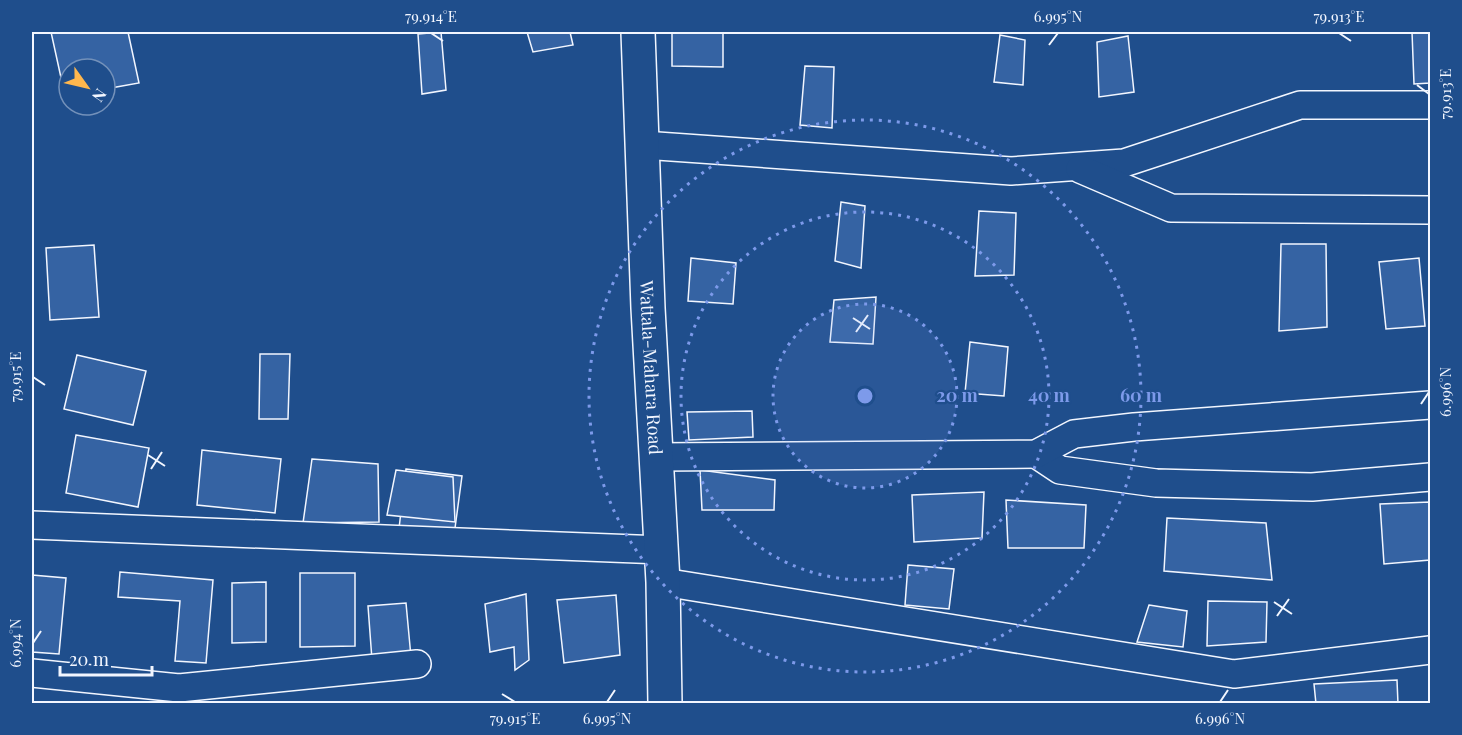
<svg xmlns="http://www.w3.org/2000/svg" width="1462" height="735" font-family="'Playfair Display',serif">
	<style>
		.building { fill: #3563a3; stroke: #f2f6ff; stroke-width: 1.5 }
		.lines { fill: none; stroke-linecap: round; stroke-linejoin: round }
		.street-casing { stroke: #f2f6ff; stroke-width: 30 }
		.primary-casing { stroke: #f2f6ff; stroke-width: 36 }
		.street { stroke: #1f4e8c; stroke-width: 27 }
		.primary { stroke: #1f4e8c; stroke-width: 33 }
		.ticks { fill: none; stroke: #f2f6ff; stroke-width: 2 }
		.ring { fill: none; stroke: #7d9aea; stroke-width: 3; stroke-dasharray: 3 6 }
		.labels { text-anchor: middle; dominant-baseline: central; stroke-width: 4.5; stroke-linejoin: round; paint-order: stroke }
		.street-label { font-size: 18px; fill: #f2f6ff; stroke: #1f4e8c }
		.centre { fill: #7d9aea; stroke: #1f4e8c; stroke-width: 3 }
		.ring-label { font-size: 18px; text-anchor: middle; font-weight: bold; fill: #7d9aea; stroke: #1f4e8c; stroke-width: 4.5; stroke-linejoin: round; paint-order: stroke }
		.neatline { fill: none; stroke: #f2f6ff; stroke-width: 2 }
		.ticks-label { font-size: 15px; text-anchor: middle; fill: #f2f6ff }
	</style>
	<rect width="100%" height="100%" fill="#1f4e8c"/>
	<g class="building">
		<path d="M51 32H128L139 83 105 89V69H69V96H65Z"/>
		<path d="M441 32 446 90 422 94 418 34Z"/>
		<path d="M527 32H570L573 45 533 52Z"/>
		<path d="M672 32H723V67L672 66Z"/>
		<path d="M1412 32H1430V83L1414 84Z"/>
		<path d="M1000 35 1025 40 1023 85 994 82Z"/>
		<path d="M1128 36 1134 92 1099 97 1097 42Z"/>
		<path d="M805 66 834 67 832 128 800 125Z"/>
		<path d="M841 202 865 206 861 268 835 261Z"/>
		<path d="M979 211 1016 213 1014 275 975 276Z"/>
		<path d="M1281 244H1326L1327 327 1279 331Z"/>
		<path d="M94 245 99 317 50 320 46 248Z"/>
		<path d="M691 258 736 263 733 304 688 301Z"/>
		<path d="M1419 258 1425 326 1386 329 1379 262Z"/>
		<path d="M876 297 873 344 830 342 834 300Z"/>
		<path d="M970 342 1008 347 1004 396 965 393Z"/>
		<path d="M260 354H290L288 419H259Z"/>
		<path d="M77 355 146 371 133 425 64 409Z"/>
		<path d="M752 411 753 437 689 440 687 412Z"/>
		<path d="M76 435 149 448 138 507 66 493Z"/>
		<path d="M202 450 281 459 275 513 197 505Z"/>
		<path d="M312 459 378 464 379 522 303 523Z"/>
		<path d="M406 469 462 476 453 543 398 537Z"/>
		<path d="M396 470 453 477 455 522 387 515Z"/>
		<path d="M700 470 775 480 774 510H702Z"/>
		<path d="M984 492 982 538 914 542 912 495Z"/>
		<path d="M1006 500 1086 505 1084 548H1008Z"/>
		<path d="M1430 502V560L1384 564 1380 504Z"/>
		<path d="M1167 518 1266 523 1272 580 1164 571Z"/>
		<path d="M908 565 954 569 949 609 905 605Z"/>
		<path d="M120 572 213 580 206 663 175 661 180 601 118 597Z"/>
		<path d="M300 573H355V646L300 647Z"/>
		<path d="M32 575 66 578 59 654 32 652Z"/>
		<path d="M266 582V642L232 643V583Z"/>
		<path d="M526 594 529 660 515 670 514 647 490 652 485 604Z"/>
		<path d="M616 595 620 655 564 663 557 600Z"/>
		<path d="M1208 601 1267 602 1266 642 1207 646Z"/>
		<path d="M406 603 411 657 372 660 368 606Z"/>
		<path d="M1149 605 1187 611 1183 647 1137 642Z"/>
		<path d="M1397 680 1398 704H1316L1314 684Z"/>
	</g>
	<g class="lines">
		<defs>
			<g id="street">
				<path d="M643 145 1011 171 1124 163 1300 105H1430"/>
				<path d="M1080 169 1171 208 1430 210"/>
				<path d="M1036 454 1060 470 1156 483 1312 487 1430 477"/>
				<path d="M656 457 1036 454 1074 434 1134 427 1430 405"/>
				<path d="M32 525 662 550"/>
				<path d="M663 582 1234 674 1430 650"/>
				<path d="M32 673 179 688 417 664"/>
			</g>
			<g id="primary">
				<path id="s1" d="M638 32 648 308 663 582 665 704"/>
			</g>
		</defs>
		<use href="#street" class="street-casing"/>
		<use href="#primary" class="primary-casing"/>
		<use href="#street" class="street"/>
		<use href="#primary" class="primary"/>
	</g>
	<path class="ticks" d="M431 33 443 41M1339 33 1351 41M1049 45 1058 33M1417 85 1429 94M853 318 870 329M856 332 868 315M33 377 45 385M1421 404 1429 392M148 455 165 466M151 469 162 452M1274 602 1292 614M1277 616 1289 599M33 643 41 631M502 694 515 702M607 702 615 690M1220 702 1228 690"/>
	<circle cx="865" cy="396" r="92" fill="#7d9aea" fill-opacity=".12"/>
	<g class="ring">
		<circle cx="865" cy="396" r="92"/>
		<circle cx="865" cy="396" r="184"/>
		<circle cx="865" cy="396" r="276"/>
	</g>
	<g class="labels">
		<g class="street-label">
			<text stroke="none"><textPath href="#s1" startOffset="336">Wattala-Mahara Road</textPath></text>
		</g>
	</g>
	<circle cx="865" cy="396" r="9" class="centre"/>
	<g class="ring-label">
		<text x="957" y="402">20 m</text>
		<text x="1049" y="402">40 m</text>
		<text x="1141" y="402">60 m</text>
	</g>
	<rect width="1462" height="735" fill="none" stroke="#1f4e8c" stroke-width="66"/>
	<g transform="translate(87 87) rotate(124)"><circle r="28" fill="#1f4e8c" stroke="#7391ba" stroke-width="1.5"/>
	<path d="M0-4.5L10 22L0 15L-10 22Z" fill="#ffb74d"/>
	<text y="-9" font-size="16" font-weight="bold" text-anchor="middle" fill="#f2f6ff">N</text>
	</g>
	<path d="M60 666v9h92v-9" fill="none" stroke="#f2f6ff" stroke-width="3"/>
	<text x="69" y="666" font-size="18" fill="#f2f6ff" stroke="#1f4e8c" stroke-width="4.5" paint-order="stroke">20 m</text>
	<rect x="33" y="33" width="1396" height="669" class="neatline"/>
	<g class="ticks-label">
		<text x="431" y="22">79.914°E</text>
		<text x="1058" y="22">6.995°N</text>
		<text x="1339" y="22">79.913°E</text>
		<text transform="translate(1446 94) rotate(-90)" y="5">79.913°E</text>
		<text transform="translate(16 377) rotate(-90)" y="5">79.915°E</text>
		<text transform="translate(1446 392) rotate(-90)" y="5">6.996°N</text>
		<text transform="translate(16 643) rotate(-90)" y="5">6.994°N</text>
		<text x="515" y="724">79.915°E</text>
		<text x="607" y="724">6.995°N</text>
		<text x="1220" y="724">6.996°N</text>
	</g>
</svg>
